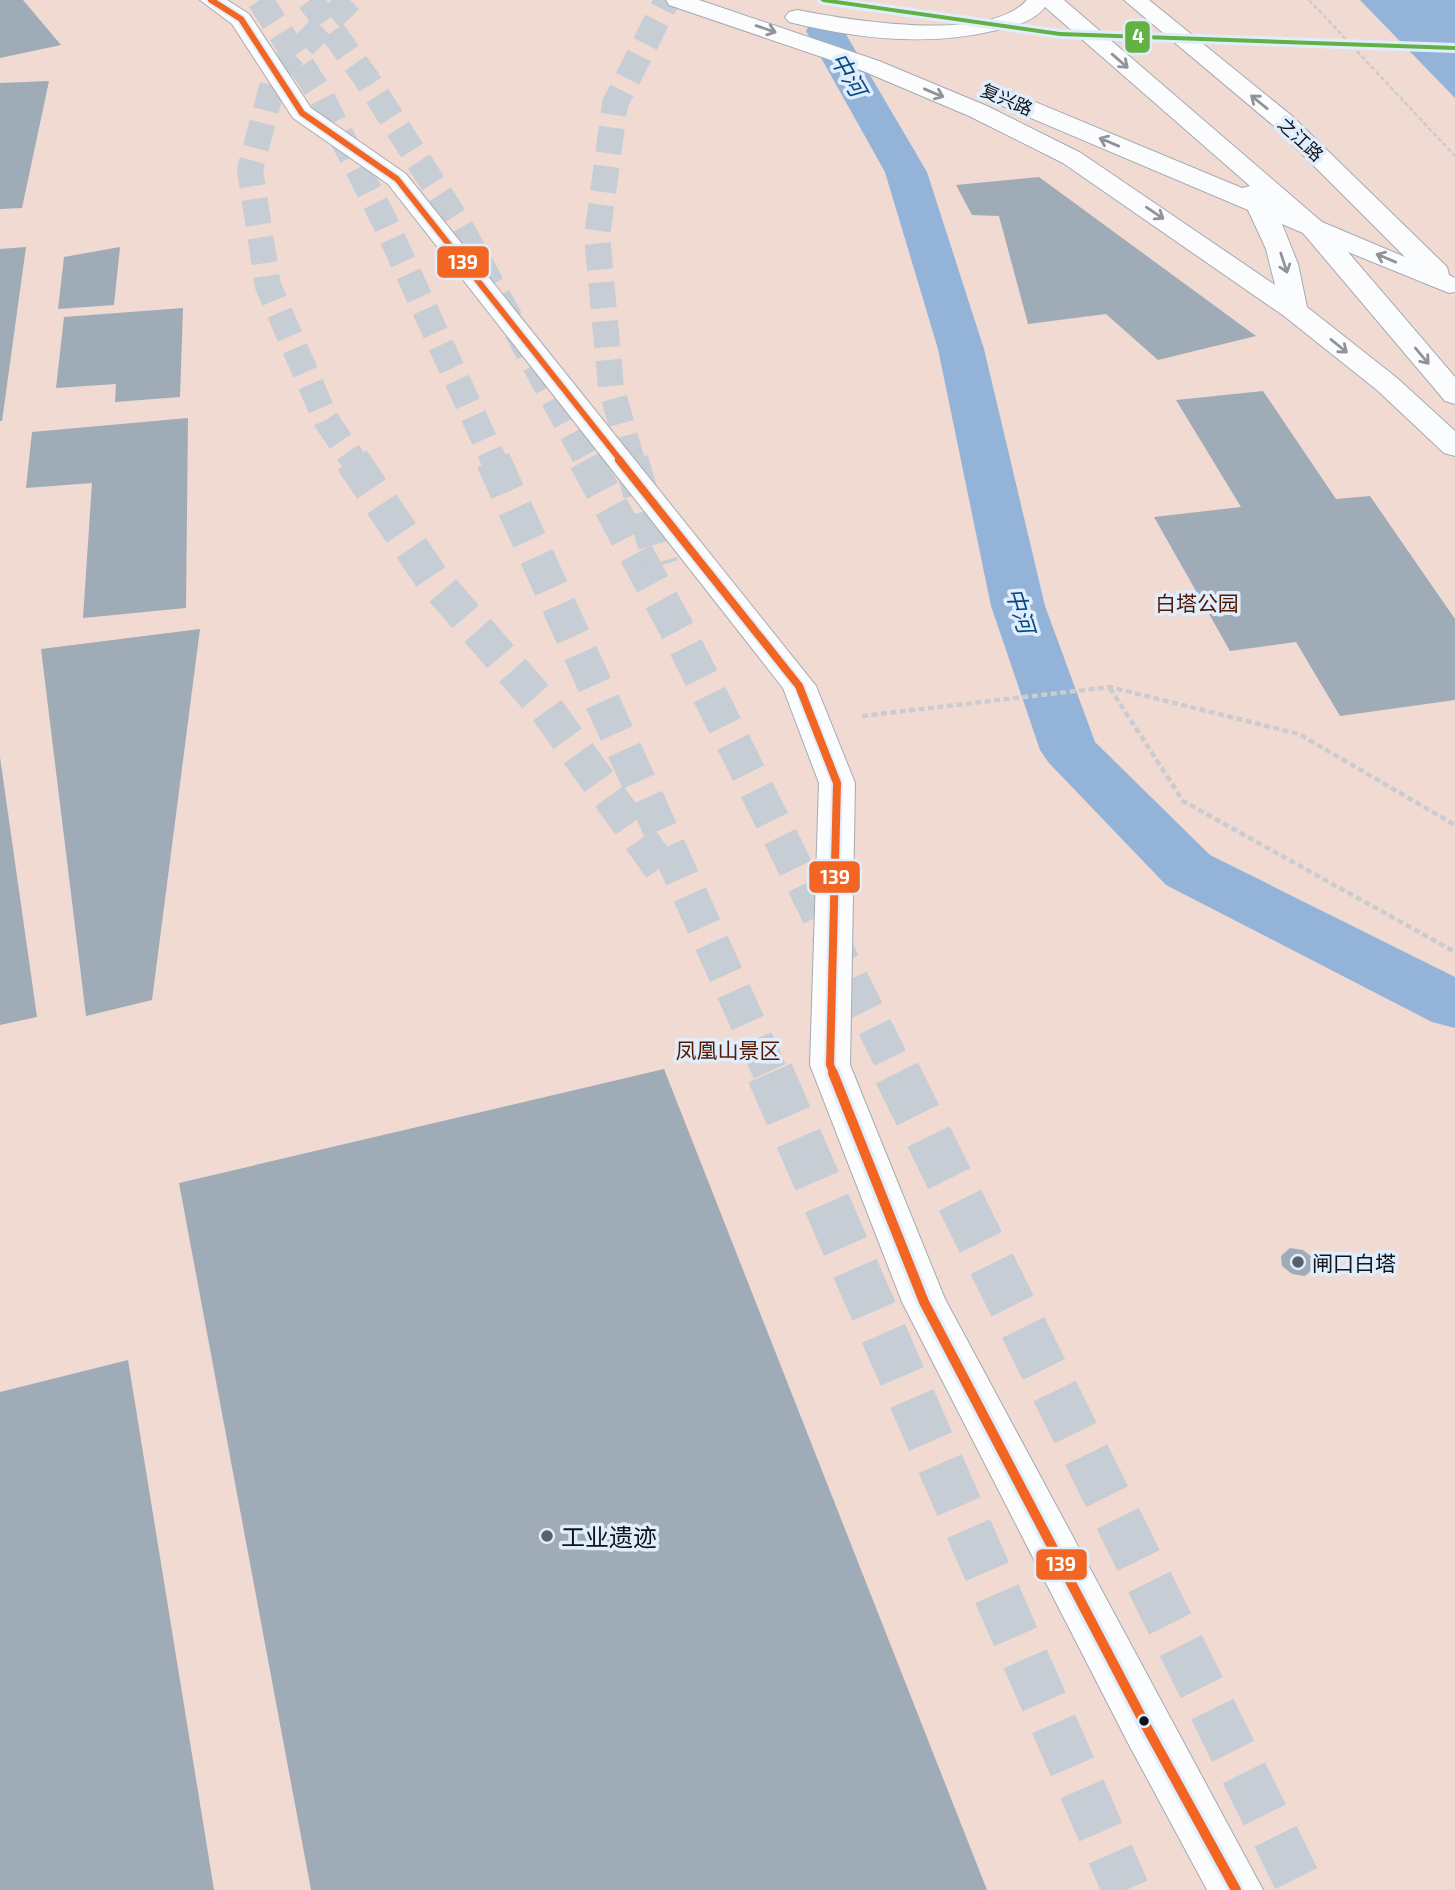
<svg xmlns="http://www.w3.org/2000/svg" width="1455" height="1890" font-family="'Exo 2','Noto Sans SC',sans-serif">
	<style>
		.green { fill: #f0dad2 }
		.water { fill: #93b4d8 }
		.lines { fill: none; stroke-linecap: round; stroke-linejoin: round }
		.canal { fill: #93b4d8; fill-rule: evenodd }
		.building { fill: #a0abb8 }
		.trunk-tunnel-far2 { stroke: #c6cdd5; stroke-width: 26; stroke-dasharray: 26 13; stroke-linecap: butt }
		.trunk-tunnel-far1 { stroke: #c6cdd5; stroke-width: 35; stroke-dasharray: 35 18; stroke-linecap: butt }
		.trunk-tunnel { stroke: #c6cdd5; stroke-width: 47; stroke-dasharray: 47 24; stroke-linecap: butt }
		.minor-casing { stroke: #a5abb1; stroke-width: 2 }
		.primary-casing { stroke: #a5abb1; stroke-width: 2 }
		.path-far1 { stroke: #cacccf; stroke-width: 2.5; stroke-dasharray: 4.5 2.5; stroke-linecap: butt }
		.path { stroke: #cacccf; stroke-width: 4.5; stroke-dasharray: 6 3.5; stroke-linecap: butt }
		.minor { fill: #fbfcfe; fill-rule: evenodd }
		.primary { fill: #fbfcfe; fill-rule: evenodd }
		.bus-1-far2-casing { stroke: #e0edfc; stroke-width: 10 }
		.bus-1-far1-casing { stroke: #e0edfc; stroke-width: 12 }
		.bus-1-casing { stroke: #e0edfc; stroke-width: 16 }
		.bus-1-far2 { stroke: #f26522; stroke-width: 6 }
		.bus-1-far1 { stroke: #f26522; stroke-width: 8 }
		.bus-1 { stroke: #f26522; stroke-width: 10 }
		.metro-1-casing { stroke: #e0edfc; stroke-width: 6 }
		.metro-1 { fill: #62b144; fill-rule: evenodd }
		.oneway { stroke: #909397 }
		.poi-dot { fill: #5a6067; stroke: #e0edfc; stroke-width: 2.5 }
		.bus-dot { fill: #0e131a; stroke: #e0edfc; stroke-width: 2.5 }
		.labels { text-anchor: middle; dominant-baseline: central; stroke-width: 7; stroke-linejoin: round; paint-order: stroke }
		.far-street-label { font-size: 18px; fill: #0e131a; stroke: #e0edfc }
		.park-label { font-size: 21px; fill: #521900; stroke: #e0edfc }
		.poi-label { font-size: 21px; fill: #0e131a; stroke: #e0edfc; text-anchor: start }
		.water-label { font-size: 23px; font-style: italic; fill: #064984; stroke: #e0edfc }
		.near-poi-label { font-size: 24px; fill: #0e131a; stroke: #e0edfc; text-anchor: start }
		.line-badge { stroke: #e0edfc; stroke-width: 2.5 }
		.badge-label { font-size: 19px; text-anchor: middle; font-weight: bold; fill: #fff }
	</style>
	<rect width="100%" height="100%" fill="#e6eef6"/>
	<path class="green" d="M0 0H1366L1455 93V1890H0Z"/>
	<path class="water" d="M1360 0H1455V98Z"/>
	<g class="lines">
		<path class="canal" d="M825 20 839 23 844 31 927 172 984 349 1045 606 1095 742 1210 855 1455 977V1028L1432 1022 1166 885 1049 763 1040 750 991 606 938 349 885 172 806 31 811 23Z"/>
	</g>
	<g class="building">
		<path d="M0 0H23L61 45 0 58Z"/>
		<path d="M49 81 22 208 0 209V83Z"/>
		<path d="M1039 177 1256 336 1158 360 1106 314 1028 324 999 216 972 215 956 185Z"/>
		<path d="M26 247 2 421H0V249Z"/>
		<path d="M120 247 114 305 58 309 64 257Z"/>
		<path d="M183 308 180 397 115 402 116 384 56 388 64 317Z"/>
		<path d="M1263 391 1336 499 1370 496 1455 619V700L1340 716 1296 642 1230 651 1154 517 1241 507 1176 400Z"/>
		<path d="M188 418 186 608 83 618 92 483 26 488 32 432Z"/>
		<path d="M200 629 152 1000 86 1016 41 649Z"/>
		<path d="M0 757 37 1017 0 1025Z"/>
		<path d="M664 1069 987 1890H311L179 1183Z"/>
		<path d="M1290 1248 1303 1250 1313 1258 1314 1268 1305 1276 1292 1274 1282 1266 1281 1256Z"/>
		<path d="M128 1360 214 1890H0V1392Z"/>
	</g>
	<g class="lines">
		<g class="trunk-tunnel-far2">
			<path d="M260 0 321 96 384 220 494 461"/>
			<path d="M310 0 366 78 460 226 587 461"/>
			<path d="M350 0 276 72 250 170 268 286 326 420 354 461"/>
			<path d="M632 461 611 387 597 236 615 104 667 0"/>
		</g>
		<g class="trunk-tunnel-far1">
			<path d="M352 460 431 577 547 710 661 868"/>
			<path d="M493 460 771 1074"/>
			<path d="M586 460 680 635 898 1074"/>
			<path d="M631 460 661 565"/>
		</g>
		<g class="trunk-tunnel">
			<path d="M770 1073 1126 1890"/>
			<path d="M897 1073 1302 1890"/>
		</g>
		<defs>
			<path id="minor" d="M200 0H227L249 14 311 108 406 174 816 686 855 783 850 1065 945 1299 1263 1890H1207L1128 1743 902 1302 810 1065 819 783 783 688 388 184 293 118 232 24Z"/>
			<path id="primary" d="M666 0H699L879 61 987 106 1081 153 1275 285 1266 249 1248 210 993 102 990 97 993 92 1002 90 1011 92 1242 188 1250 186 1045 7C1033 22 1015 26 997 30 928 47 857 39 789 22L785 17 789 12 797 10C849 20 988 44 1027 0H1064L1322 222 1405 257 1274 126 1124 0H1149L1292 116 1447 267 1449 275 1455 278V292L1449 293 1348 252 1455 377V404L1445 401 1303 233 1282 224 1298 264 1307 307 1397 378 1455 431V456L1444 453 1377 390 1284 316 1063 163 969 116 863 71 669 5Z"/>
		</defs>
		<use href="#minor" class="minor-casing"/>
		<use href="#primary" class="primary-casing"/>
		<path class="path-far1" d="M1309 0 1455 156"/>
		<g class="path">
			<path d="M1110 688 1183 801 1455 952"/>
			<path d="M862 716 1110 687 1299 734 1455 825"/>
		</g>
		<use href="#minor" class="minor"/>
		<use href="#primary" class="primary"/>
		<defs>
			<path id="bus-1-far2" d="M211 0 241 19 302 113 397 179 621 461"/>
			<path id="bus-1-far1" d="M619 460 799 686 837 783 830 1065 834 1074"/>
			<path id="bus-1" d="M833 1073 924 1302 1146 1726 1236 1890"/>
		</defs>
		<use href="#bus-1-far2" class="bus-1-far2-casing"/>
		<use href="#bus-1-far1" class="bus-1-far1-casing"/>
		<use href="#bus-1" class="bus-1-casing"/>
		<use href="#bus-1-far2" class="bus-1-far2"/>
		<use href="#bus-1-far1" class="bus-1-far1"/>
		<use href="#bus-1" class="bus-1"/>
		<defs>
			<path id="metro-1" d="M820 0H836L1060 32 1455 46V50L1060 36 823 2Z"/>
		</defs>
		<use href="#metro-1" class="metro-1-casing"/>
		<use href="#metro-1" class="metro-1"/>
	</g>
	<defs><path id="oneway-shaft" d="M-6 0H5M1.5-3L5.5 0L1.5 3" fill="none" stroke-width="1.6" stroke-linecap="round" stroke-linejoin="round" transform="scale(1.75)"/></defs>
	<g class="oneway">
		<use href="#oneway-shaft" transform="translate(766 29) rotate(19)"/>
		<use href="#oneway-shaft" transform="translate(1120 61) rotate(41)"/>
		<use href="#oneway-shaft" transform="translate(934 93) rotate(23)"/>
		<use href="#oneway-shaft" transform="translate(1259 102) rotate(-141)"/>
		<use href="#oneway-shaft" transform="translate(1109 142) rotate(-157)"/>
		<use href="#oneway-shaft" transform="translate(1155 213) rotate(34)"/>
		<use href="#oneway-shaft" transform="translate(1386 258) rotate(-157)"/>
		<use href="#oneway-shaft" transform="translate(1284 263) rotate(72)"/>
		<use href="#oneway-shaft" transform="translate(1339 346) rotate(39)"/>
		<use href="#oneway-shaft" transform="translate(1422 356) rotate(50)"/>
	</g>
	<g class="poi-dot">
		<circle cx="1298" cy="1262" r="7"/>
		<circle cx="547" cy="1536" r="7"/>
	</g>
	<circle class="bus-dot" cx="1144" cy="1721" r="6"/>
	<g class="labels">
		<g class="far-street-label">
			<text transform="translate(1007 99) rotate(23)">复兴路</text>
			<text transform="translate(1301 139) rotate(43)">之江路</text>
		</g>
		<g class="park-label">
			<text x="1197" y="602">白塔公园</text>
			<text x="728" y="1049">凤凰山景区</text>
		</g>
		<g class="poi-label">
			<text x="1312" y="1262">闸口白塔</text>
		</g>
		<g class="water-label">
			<text transform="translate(849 74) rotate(60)">中河</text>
			<text transform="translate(1021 610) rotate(73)">中河</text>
		</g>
		<g class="near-poi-label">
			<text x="561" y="1536">工业遗迹</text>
		</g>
	</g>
	<g class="line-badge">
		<rect x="1124" y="20" width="27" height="34" rx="7" fill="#62b144"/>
		<rect x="436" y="245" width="54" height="34" rx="7" fill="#f26522"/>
		<rect x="808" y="860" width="53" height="34" rx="7" fill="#f26522"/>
		<rect x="1035" y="1548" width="53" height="33" rx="7" fill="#f26522"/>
	</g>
	<g class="badge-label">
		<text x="1138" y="43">4</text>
		<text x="463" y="269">139</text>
		<text x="835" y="884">139</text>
		<text x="1061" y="1571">139</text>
	</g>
</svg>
